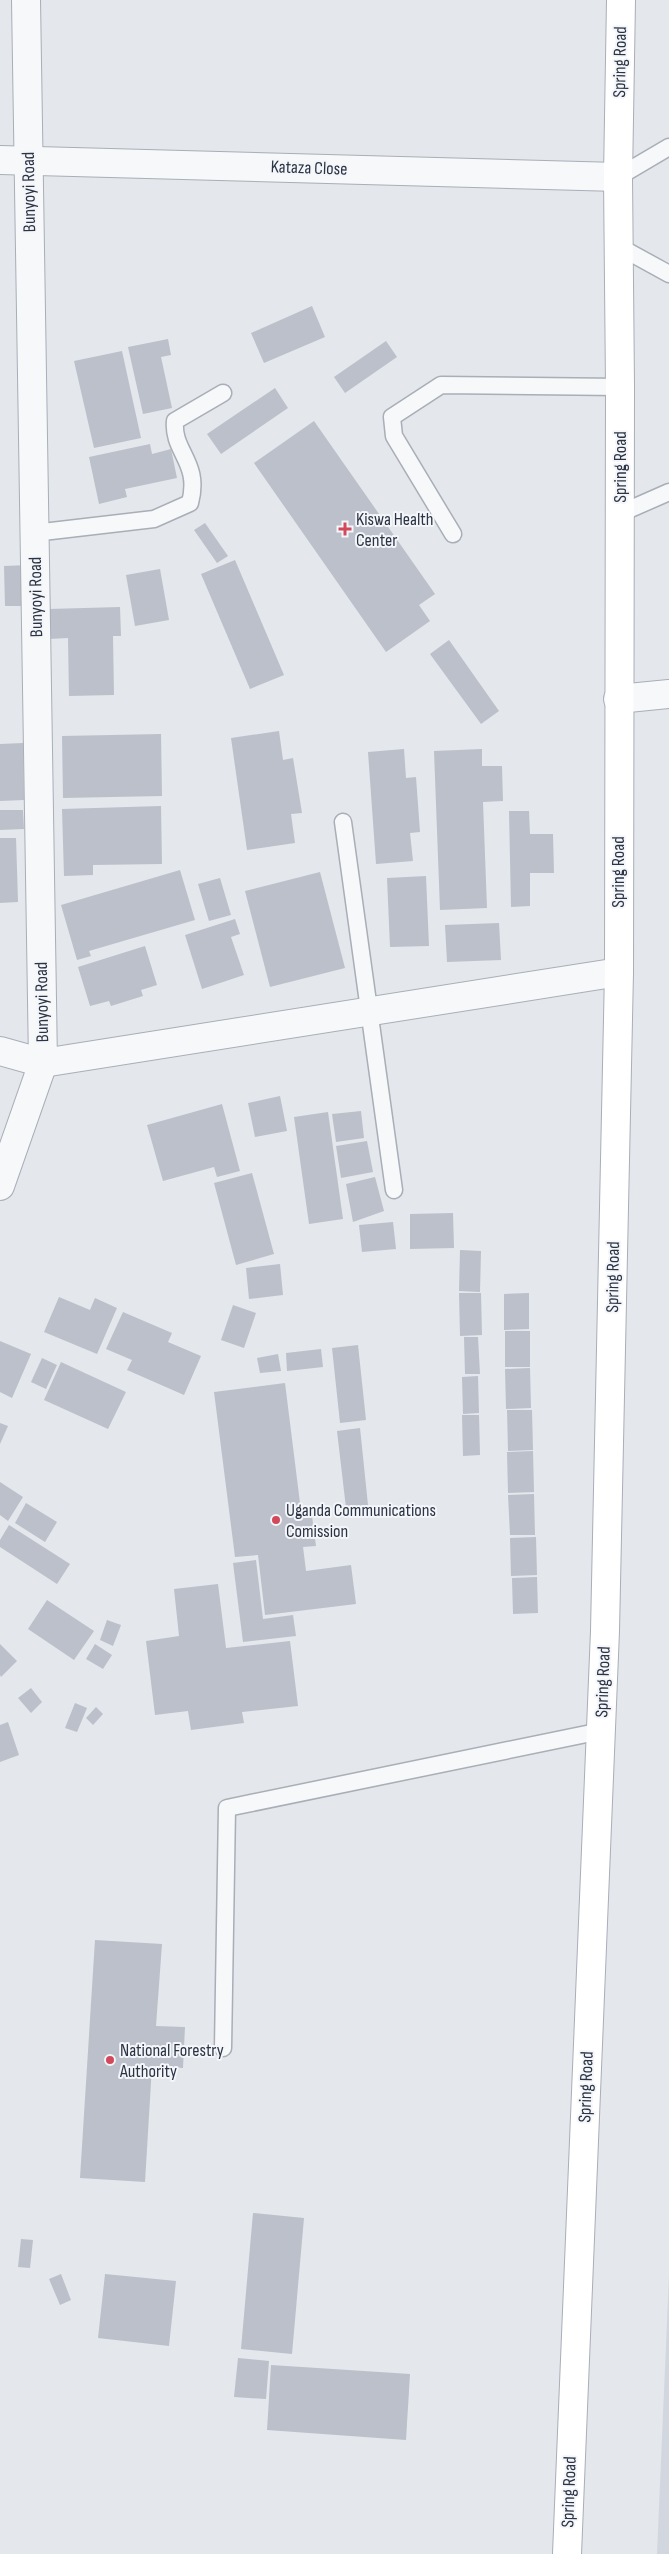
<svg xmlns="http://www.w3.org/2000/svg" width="669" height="2554" font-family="'Sofia Sans Condensed',sans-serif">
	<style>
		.built { fill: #d2d6de }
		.building { fill: #bbc0ca }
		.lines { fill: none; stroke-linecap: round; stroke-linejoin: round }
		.service-casing { stroke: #a9aeb7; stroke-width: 19 }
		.minor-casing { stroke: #a9aeb7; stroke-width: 30 }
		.tertiary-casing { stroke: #a9aeb7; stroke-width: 30 }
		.secondary-casing { stroke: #a9aeb7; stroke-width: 30 }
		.service { stroke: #f7f8fa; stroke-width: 16 }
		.minor { stroke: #f7f8fa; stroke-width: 28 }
		.tertiary { stroke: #f7f8fa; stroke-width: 28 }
		.secondary { stroke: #fff; stroke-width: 28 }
		.poi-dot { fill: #d1495b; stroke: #f4f6f9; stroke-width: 2 }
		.labels { text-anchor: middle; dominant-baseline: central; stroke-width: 4; stroke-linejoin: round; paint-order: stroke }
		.street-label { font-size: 18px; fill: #2b3445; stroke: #f4f6f9 }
		.poi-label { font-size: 18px; fill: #2b3445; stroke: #f4f6f9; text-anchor: start }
	</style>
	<rect width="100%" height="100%" fill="#e4e7ec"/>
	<path class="built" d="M669 2276V2554H657Z"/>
	<g class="building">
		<path d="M312 306 325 337 264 363 251 333Z"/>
		<path d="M168 339 171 355 161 357 172 408 143 414 128 347Z"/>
		<path d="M386 341 397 357 345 393 334 377Z"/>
		<path d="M122 351 141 438 94 448 74 361Z"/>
		<path d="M275 388 288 408 221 454 207 434Z"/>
		<path d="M314 421 435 594 419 605 430 621 386 652 254 463Z"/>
		<path d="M150 444 152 454 171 449 177 478 125 489 127 497 99 504 89 457Z"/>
		<path d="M205 523 228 556 217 563 194 530Z"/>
		<path d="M235 560 284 675 250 689 201 574Z"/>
		<path d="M29 565 30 606H5L4 566Z"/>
		<path d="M160 569 169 620 135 626 126 575Z"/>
		<path d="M120 607 121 636H113L114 695 69 696 68 638 49 639 48 609Z"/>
		<path d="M449 640 499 711 481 724 430 654Z"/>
		<path d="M279 731 283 760 293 758 302 813 291 814 295 843 247 850 231 738Z"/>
		<path d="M161 734 162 796 63 798 62 736Z"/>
		<path d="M23 743 24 800 0 801V744Z"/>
		<path d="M404 749 406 778 416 777 420 832 410 833 413 861 376 864 368 752Z"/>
		<path d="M482 749V766H502L503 801 483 802 487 908 440 910 434 751Z"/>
		<path d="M161 806 162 864 93 865V875L64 876 62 809Z"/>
		<path d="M0 810H23L24 829 0 830Z"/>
		<path d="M509 811H529L530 834H553L554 873H530V906L511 907Z"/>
		<path d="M0 838H16L18 902 0 903Z"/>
		<path d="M180 870 195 920 89 951 91 956 77 960 61 905Z"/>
		<path d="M320 872 345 968 270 987 245 891Z"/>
		<path d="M426 876 429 946 390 947 387 878Z"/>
		<path d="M220 878 231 915 209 921 198 884Z"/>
		<path d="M235 919 240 934 231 937 244 975 202 989 185 935Z"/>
		<path d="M499 923 501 960 447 962 445 925Z"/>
		<path d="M145 946 157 985 141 990 143 996 111 1006 109 1001 90 1006 78 967Z"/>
		<path d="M280 1096 287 1131 255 1137 248 1103Z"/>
		<path d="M222 1104 240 1171 217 1177 214 1167 163 1181 147 1125Z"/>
		<path d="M361 1111 364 1138 336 1142 332 1114Z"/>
		<path d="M328 1112 343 1219 309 1224 294 1117Z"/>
		<path d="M367 1141 373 1172 341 1178 336 1146Z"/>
		<path d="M252 1173 274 1254 236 1265 214 1183Z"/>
		<path d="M375 1177 384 1211 353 1222 346 1184Z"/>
		<path d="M453 1213 454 1248 410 1249V1214Z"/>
		<path d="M393 1222 396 1249 362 1252 359 1225Z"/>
		<path d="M460 1250 481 1251 480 1292 459 1291Z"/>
		<path d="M280 1264 283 1295 249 1299 246 1268Z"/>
		<path d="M459 1293H481L482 1335 460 1336Z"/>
		<path d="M529 1293V1329L504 1330V1294Z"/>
		<path d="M59 1297 90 1310 95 1298 117 1308 97 1354 44 1332Z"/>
		<path d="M233 1305 256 1313 244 1348 221 1340Z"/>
		<path d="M123 1312 172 1333 168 1342 201 1356 184 1395 127 1370 132 1360 106 1349Z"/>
		<rect x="505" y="1331" width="25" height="36"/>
		<path d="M464 1337H478L480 1374H465Z"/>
		<path d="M0 1341 31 1354 12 1398 0 1392Z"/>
		<path d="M358 1345 366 1420 340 1423 332 1348Z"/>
		<path d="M321 1349 323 1367 287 1371 286 1353Z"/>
		<path d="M278 1354 281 1371 260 1373 257 1358Z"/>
		<path d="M42 1358 57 1365 46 1389 31 1382Z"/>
		<path d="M61 1362 126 1392 108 1429 44 1400Z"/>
		<path d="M530 1368 531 1408 506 1409 505 1369Z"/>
		<path d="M478 1376 479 1413 463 1414 462 1377Z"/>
		<path d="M285 1383 301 1511 311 1509 316 1546 303 1547 306 1571 351 1565 356 1604 265 1615 258 1555 235 1557 214 1392Z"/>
		<path d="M507 1410H532L533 1450 508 1451Z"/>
		<path d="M462 1415H479L480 1455 463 1456Z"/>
		<path d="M0 1423 8 1426 0 1444Z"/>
		<path d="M360 1428 368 1505 346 1508 337 1431Z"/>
		<path d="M533 1451 534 1492 508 1493 507 1452Z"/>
		<path d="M0 1482 23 1497 8 1521 0 1515Z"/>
		<path d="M534 1494 535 1535H510L508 1495Z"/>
		<path d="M26 1503 57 1522 45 1542 15 1523Z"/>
		<path d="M9 1525 70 1564 57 1584 0 1547V1540Z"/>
		<path d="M536 1537 537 1575 511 1576 510 1538Z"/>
		<path d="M256 1560 263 1619 293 1615 296 1636 243 1642 233 1563Z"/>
		<path d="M537 1577 538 1613 513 1614 512 1578Z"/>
		<path d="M218 1584 226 1648 290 1641 298 1706 242 1712 244 1723 191 1730 188 1711 155 1715 146 1641 179 1636 174 1589Z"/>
		<path d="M47 1600 94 1631 74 1660 28 1629Z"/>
		<path d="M107 1620 121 1625 113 1646 100 1640Z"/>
		<path d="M0 1644 17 1661 1 1677 0 1675Z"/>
		<path d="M95 1644 112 1655 103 1669 86 1659Z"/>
		<path d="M31 1688 42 1702 31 1713 18 1698Z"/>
		<path d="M75 1703 87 1708 77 1732 65 1728Z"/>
		<path d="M96 1707 103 1714 93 1725 86 1718Z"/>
		<path d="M8 1722 19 1755 0 1762V1725Z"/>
		<path d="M95 1940 162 1944 156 2026 185 2027 183 2068 152 2066 145 2182 80 2178Z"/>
		<path d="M253 2213 304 2218 292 2354 241 2349Z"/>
		<path d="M21 2239 33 2240 30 2268 18 2267Z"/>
		<path d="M61 2274 71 2300 60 2305 49 2279Z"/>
		<path d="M105 2274 176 2281 169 2346 98 2338Z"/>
		<path d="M238 2358 269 2361 266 2399 234 2397Z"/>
		<path d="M271 2365 410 2374 406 2440 267 2430Z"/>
	</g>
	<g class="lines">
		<defs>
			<g id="service">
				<path d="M618 177 669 147"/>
				<path d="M618 246 669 274"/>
				<path d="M619 514 669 492"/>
				<path d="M34 533 154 519 190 503C201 462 172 452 175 421L223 393"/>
				<path d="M453 534 394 436 392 417 441 385 620 387"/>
				<path d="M343 822 394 1190"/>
				<path d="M223 2048 227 1808 601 1731"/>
			</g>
			<g id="minor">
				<path d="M0 160 618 177"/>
				<path d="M0 1051 43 1063 619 972"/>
				<path d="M0 1186 43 1063 26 0"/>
			</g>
			<path id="tertiary" d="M618 699 669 694"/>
			<path id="secondary" d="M567 2554 605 1631 619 972 620 387 618 177 621 0"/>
		</defs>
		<use href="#service" class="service-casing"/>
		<use href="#minor" class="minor-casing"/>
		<use href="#tertiary" class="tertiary-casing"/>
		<use href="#secondary" class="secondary-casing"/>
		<use href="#service" class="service"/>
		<use href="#minor" class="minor"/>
		<use href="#tertiary" class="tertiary"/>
		<use href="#secondary" class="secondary"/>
	</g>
	<g class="poi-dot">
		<path d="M342.5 521.5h5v5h5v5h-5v5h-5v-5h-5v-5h5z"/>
		<circle cx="276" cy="1520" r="5"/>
		<circle cx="110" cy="2060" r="5"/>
	</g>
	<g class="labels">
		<g class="street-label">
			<text transform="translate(620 62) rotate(-89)">Spring Road</text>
			<text transform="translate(309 168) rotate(2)">Kataza Close</text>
			<text transform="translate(29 192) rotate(-91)">Bunyoyi Road</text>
			<text transform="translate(620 467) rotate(-90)">Spring Road</text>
			<text transform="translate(36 597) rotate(-91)">Bunyoyi Road</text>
			<text transform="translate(618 872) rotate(-90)">Spring Road</text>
			<text transform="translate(42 1002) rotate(-91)">Bunyoyi Road</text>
			<text transform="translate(613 1277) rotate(-89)">Spring Road</text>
			<text transform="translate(603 1682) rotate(-88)">Spring Road</text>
			<text transform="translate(586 2087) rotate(-88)">Spring Road</text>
			<text transform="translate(569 2492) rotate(-88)">Spring Road</text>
		</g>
		<g class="poi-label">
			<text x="356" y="519">Kiswa Health<tspan x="356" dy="21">Center</tspan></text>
			<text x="286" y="1510">Uganda Communications<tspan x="286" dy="21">Comission</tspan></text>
			<text x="120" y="2050">National Forestry<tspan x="120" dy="21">Authority</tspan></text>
		</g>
	</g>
</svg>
